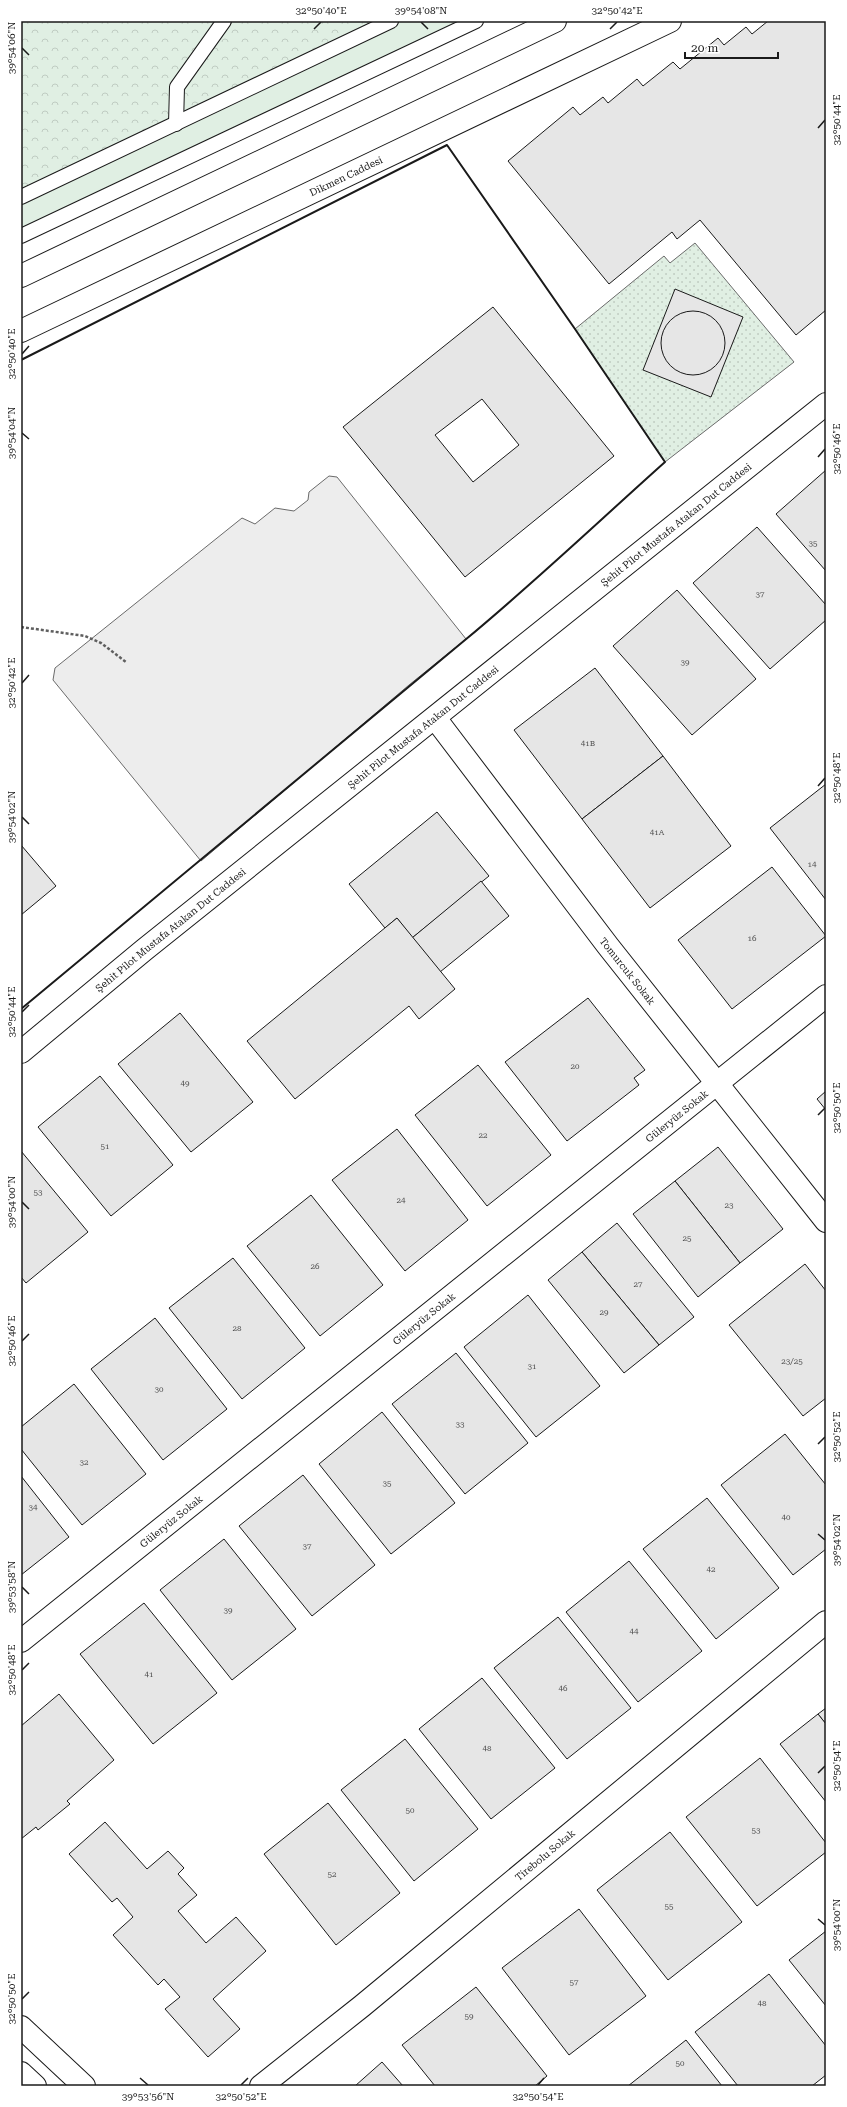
<svg xmlns="http://www.w3.org/2000/svg" width="847" height="2107" font-family="'Roboto Serif',serif">
	<style>
		.grass { fill: #e0efe3; stroke: #6a6a6a }
		.forest { fill: url(#forest-crowns); stroke: #6a6a6a }
		.park { fill: url(#park-dots); stroke: #6a6a6a }
		.parking { fill: #ededed; stroke: #6a6a6a }
		.building { fill: #e6e6e6; stroke: #1a1a1a; fill-rule: evenodd }
		.lines { fill: none; stroke-linecap: round; stroke-linejoin: round }
		.lane-casing { stroke: #1a1a1a; stroke-width: 16 }
		.street-casing { stroke: #1a1a1a; stroke-width: 24 }
		.secondary-casing { stroke: #1a1a1a; stroke-width: 24 }
		.path { stroke: #5f5f5f; stroke-width: 2.5; stroke-dasharray: 3 2; stroke-linecap: butt }
		.lane { stroke: #fff; stroke-width: 14 }
		.street { stroke: #fff; stroke-width: 22 }
		.secondary { stroke: #fff; stroke-width: 22 }
		.wall { stroke: #1a1a1a; stroke-width: 2 }
		.ticks { fill: none; stroke: #1a1a1a; stroke-width: 1.5 }
		.labels { text-anchor: middle; dominant-baseline: central; stroke-width: 3; stroke-linejoin: round; paint-order: stroke }
		.number-label { font-size: 8px; fill: #4d4d4d }
		.street-label { font-size: 10px; fill: #1a1a1a; stroke: #fff }
		.neatline { fill: none; stroke: #1a1a1a; stroke-width: 1.5 }
		.ticks-label { font-size: 10px; text-anchor: middle; fill: #1a1a1a }
	</style>
	<defs>
		<pattern id="forest-crowns" width="20" height="18" patternUnits="userSpaceOnUse"><rect width="20" height="18" fill="#e0efe3"/><path d="M2 6a3 3 0 1 1 6 0M12 15a3 3 0 1 1 6 0" fill="none" stroke="#c0ccc2"/></pattern>
		<pattern id="park-dots" width="8" height="8" patternUnits="userSpaceOnUse"><rect width="8" height="8" fill="#e0efe3"/><path d="M2 2h.1M6 6h.1" fill="none" stroke="#c0ccc2" stroke-width="1.8" stroke-linecap="round"/></pattern>
	</defs>
	<rect width="100%" height="100%" fill="#fff"/>
	<path class="grass" d="M21 21H476L21 236Z"/>
	<path class="forest" d="M23 21H391L21 197V24Z"/>
	<path class="park" d="M695 243 794 362 665 462 575 329 664 256 670 263Z"/>
	<path class="parking" d="M329 476 337 477 466 639 409 685 201 861 53 680 55 668 242 518 255 524 275 508 294 511 308 500 309 492Z"/>
	<g class="building">
		<path d="M768 21H826V310L796 335 700 220 677 239 672 232 609 284 508 161 573 107 580 115 603 97 608 103 637 79 643 86 673 62 680 69 718 38 724 45 746 27 752 34Z"/>
		<path d="M675 289 743 317 711 397 643 370Z"/>
		<path d="M493 307 614 456 465 577 343 427ZM482 399 519 445 473 482 435 435Z"/>
		<circle cx="693" cy="343" r="32"/>
		<path d="M826 470V571L776 514Z"/>
		<path d="M757 527 826 605V620L770 669 693 583Z"/>
		<path d="M677 590 756 679 692 735 613 646Z"/>
		<path d="M595 668 663 756 582 819 514 730Z"/>
		<path d="M663 756 731 846 650 908 582 819Z"/>
		<path d="M826 784V900L770 828Z"/>
		<path d="M437 812 489 876 412 938 397 918 385 928 349 884Z"/>
		<path d="M21 845 56 886 21 915Z"/>
		<path d="M772 867 826 936 732 1009 678 940Z"/>
		<path d="M481 881 509 916 440 972 412 938Z"/>
		<path d="M397 918 455 989 419 1019 409 1006 295 1099 247 1041Z"/>
		<path d="M588 998 645 1070 634 1078 639 1085 567 1141 505 1062Z"/>
		<path d="M180 1013 253 1102 191 1152 118 1064Z"/>
		<path d="M478 1065 551 1155 487 1206 415 1115Z"/>
		<path d="M100 1076 173 1165 111 1216 38 1127Z"/>
		<path d="M826 1091V1110L817 1099Z"/>
		<path d="M397 1129 468 1220 405 1271 332 1180Z"/>
		<path d="M718 1147 783 1229 740 1263 675 1181Z"/>
		<path d="M21 1151 88 1232 26 1283 21 1277Z"/>
		<path d="M675 1181 740 1263 698 1297 633 1214Z"/>
		<path d="M311 1195 383 1285 320 1336 247 1246Z"/>
		<path d="M617 1223 694 1317 659 1345 582 1252Z"/>
		<path d="M582 1252 659 1345 624 1373 548 1280Z"/>
		<path d="M233 1258 305 1348 242 1399 169 1308Z"/>
		<path d="M805 1264 826 1291V1398L803 1416 729 1325Z"/>
		<path d="M528 1295 600 1386 536 1437 464 1347Z"/>
		<path d="M155 1318 227 1409 163 1460 91 1369Z"/>
		<path d="M456 1353 528 1443 465 1494 392 1404Z"/>
		<path d="M74 1384 146 1474 82 1525 21 1449V1427Z"/>
		<path d="M382 1412 455 1503 391 1554 319 1464Z"/>
		<path d="M785 1434 826 1485V1549L793 1575 721 1485Z"/>
		<path d="M303 1475 375 1565 312 1616 239 1526Z"/>
		<path d="M21 1476 69 1537 21 1575Z"/>
		<path d="M707 1498 779 1588 716 1639 643 1549Z"/>
		<path d="M224 1539 296 1629 232 1680 160 1590Z"/>
		<path d="M629 1561 702 1651 638 1702 566 1612Z"/>
		<path d="M144 1603 217 1693 153 1744 80 1654Z"/>
		<path d="M558 1617 631 1708 567 1759 494 1668Z"/>
		<path d="M482 1678 555 1768 491 1819 419 1729Z"/>
		<path d="M59 1694 114 1760 67 1801 70 1804 38 1830 36 1827 21 1839V1726Z"/>
		<path d="M826 1708V1724L818 1714Z"/>
		<path d="M818 1714 826 1724V1802L780 1744Z"/>
		<path d="M405 1739 478 1829 414 1881 341 1790Z"/>
		<path d="M760 1758 826 1843V1852L757 1906 686 1817Z"/>
		<path d="M328 1803 400 1893 336 1945 264 1854Z"/>
		<path d="M105 1822 147 1869 168 1851 184 1868 178 1874 197 1895 178 1911 206 1943 236 1917 266 1951 213 1999 240 2029 208 2057 165 2009 180 1997 164 1979 158 1985 113 1935 133 1917 117 1898 112 1902 69 1854Z"/>
		<path d="M670 1832 742 1922 668 1980 597 1890Z"/>
		<path d="M579 1909 646 1996 569 2055 502 1968Z"/>
		<path d="M826 1931V2006L789 1960Z"/>
		<path d="M769 1974 826 2046V2075L812 2086H738L695 2032Z"/>
		<path d="M476 1987 547 2076 535 2086H435L402 2045Z"/>
		<path d="M686 2040 722 2086H628Z"/>
		<path d="M382 2062 403 2086H355Z"/>
	</g>
	<g class="lines">
		<defs>
			<g id="lane">
				<path d="M176 124 177 87 224 21"/>
				<path d="M21 197 391 21"/>
				<path d="M21 236 476 21"/>
			</g>
			<g id="street">
				<path id="s1" d="M435 718 608 946 826 1221"/>
				<path id="s2" d="M21 1052 144 950 826 404"/>
				<path id="s3" d="M21 1641 826 996"/>
				<path d="M21 2027 84 2086"/>
				<path d="M21 2073 35 2086"/>
				<path id="s4" d="M261 2086 362 2006 826 1622"/>
			</g>
			<g id="secondary">
				<path d="M21 276 555 21"/>
				<path id="s5" d="M21 331 670 21"/>
			</g>
		</defs>
		<use href="#lane" class="lane-casing"/>
		<use href="#street" class="street-casing"/>
		<use href="#secondary" class="secondary-casing"/>
		<path class="path" d="M21 627 85 636 101 643 126 662"/>
		<use href="#lane" class="lane"/>
		<use href="#street" class="street"/>
		<use href="#secondary" class="secondary"/>
		<path class="wall" d="M21 360 447 145 575 329 665 462C599 521 534 583 465 640 317 763 169 886 21 1009"/>
	</g>
	<path class="ticks" d="M421 22 428 29M314 29 321 22M610 29 617 22M22 48 29 55M818 128 825 120M22 354 29 346M22 433 29 439M818 457 825 449M22 683 29 675M818 786 825 778M22 817 29 824M22 1012 29 1005M818 1115 825 1108M22 1202 29 1209M22 1341 29 1334M818 1444 825 1437M818 1534 825 1540M22 1587 29 1594M22 1670 29 1663M818 1773 825 1766M818 1919 825 1925M22 1999 29 1992M140 2078 148 2085M241 2085 248 2078M538 2085 544 2078"/>
	<g class="labels">
		<g class="number-label">
			<text x="813" y="543">35</text>
			<text x="760" y="594">37</text>
			<text x="685" y="662">39</text>
			<text x="588" y="743">41B</text>
			<text x="657" y="832">41A</text>
			<text x="812" y="864">14</text>
			<text x="752" y="938">16</text>
			<text x="575" y="1066">20</text>
			<text x="185" y="1083">49</text>
			<text x="483" y="1135">22</text>
			<text x="105" y="1146">51</text>
			<text x="38" y="1192">53</text>
			<text x="401" y="1200">24</text>
			<text x="729" y="1205">23</text>
			<text x="687" y="1238">25</text>
			<text x="315" y="1266">26</text>
			<text x="638" y="1284">27</text>
			<text x="604" y="1312">29</text>
			<text x="237" y="1328">28</text>
			<text x="792" y="1361">23/25</text>
			<text x="532" y="1366">31</text>
			<text x="159" y="1389">30</text>
			<text x="460" y="1424">33</text>
			<text x="84" y="1462">32</text>
			<text x="387" y="1483">35</text>
			<text x="33" y="1507">34</text>
			<text x="786" y="1517">40</text>
			<text x="307" y="1546">37</text>
			<text x="711" y="1569">42</text>
			<text x="228" y="1610">39</text>
			<text x="634" y="1631">44</text>
			<text x="149" y="1674">41</text>
			<text x="563" y="1688">46</text>
			<text x="487" y="1748">48</text>
			<text x="410" y="1810">50</text>
			<text x="756" y="1830">53</text>
			<text x="332" y="1874">52</text>
			<text x="669" y="1906">55</text>
			<text x="574" y="1982">57</text>
			<text x="762" y="2003">48</text>
			<text x="469" y="2016">59</text>
			<text x="680" y="2063">50</text>
		</g>
		<g class="street-label">
			<text stroke="none"><textPath href="#s5" startOffset="360">Dikmen Caddesi</textPath></text>
			<text stroke="none"><textPath href="#s2" startOffset="841">Şehit Pilot Mustafa Atakan Dut Caddesi</textPath></text>
			<text stroke="none"><textPath href="#s2" startOffset="517">Şehit Pilot Mustafa Atakan Dut Caddesi</textPath></text>
			<text stroke="none"><textPath href="#s2" startOffset="193">Şehit Pilot Mustafa Atakan Dut Caddesi</textPath></text>
			<text stroke="none"><textPath href="#s1" startOffset="318">Tomurcuk Sokak</textPath></text>
			<text stroke="none"><textPath href="#s3" startOffset="840">Güleryüz Sokak</textPath></text>
			<text stroke="none"><textPath href="#s3" startOffset="516">Güleryüz Sokak</textPath></text>
			<text stroke="none"><textPath href="#s3" startOffset="192">Güleryüz Sokak</textPath></text>
			<text stroke="none"><textPath href="#s4" startOffset="366">Tirebolu Sokak</textPath></text>
		</g>
	</g>
	<rect width="847" height="2107" fill="none" stroke="#ffffff" stroke-width="44"/>
	<path d="M685 52v6h93v-6" fill="none" stroke="#1a1a1a" stroke-width="2"/>
	<text x="691" y="52" font-size="12" fill="#1a1a1a" stroke="#ffffff" stroke-width="3" paint-order="stroke">20 m</text>
	<rect x="22" y="22" width="803" height="2063" class="neatline"/>
	<g class="ticks-label">
		<text x="321" y="14">32°50'40"E</text>
		<text x="421" y="14">39°54'08"N</text>
		<text x="617" y="14">32°50'42"E</text>
		<text transform="translate(11 48) rotate(-90)" y="4">39°54'06"N</text>
		<text transform="translate(836 120) rotate(-90)" y="4">32°50'44"E</text>
		<text transform="translate(11 354) rotate(-90)" y="4">32°50'40"E</text>
		<text transform="translate(11 433) rotate(-90)" y="4">39°54'04"N</text>
		<text transform="translate(836 449) rotate(-90)" y="4">32°50'46"E</text>
		<text transform="translate(11 683) rotate(-90)" y="4">32°50'42"E</text>
		<text transform="translate(836 778) rotate(-90)" y="4">32°50'48"E</text>
		<text transform="translate(11 817) rotate(-90)" y="4">39°54'02"N</text>
		<text transform="translate(11 1012) rotate(-90)" y="4">32°50'44"E</text>
		<text transform="translate(836 1108) rotate(-90)" y="4">32°50'50"E</text>
		<text transform="translate(11 1202) rotate(-90)" y="4">39°54'00"N</text>
		<text transform="translate(11 1341) rotate(-90)" y="4">32°50'46"E</text>
		<text transform="translate(836 1437) rotate(-90)" y="4">32°50'52"E</text>
		<text transform="translate(836 1540) rotate(-90)" y="4">39°54'02"N</text>
		<text transform="translate(11 1587) rotate(-90)" y="4">39°53'58"N</text>
		<text transform="translate(11 1670) rotate(-90)" y="4">32°50'48"E</text>
		<text transform="translate(836 1766) rotate(-90)" y="4">32°50'54"E</text>
		<text transform="translate(836 1925) rotate(-90)" y="4">39°54'00"N</text>
		<text transform="translate(11 1999) rotate(-90)" y="4">32°50'50"E</text>
		<text x="148" y="2100">39°53'56"N</text>
		<text x="241" y="2100">32°50'52"E</text>
		<text x="538" y="2100">32°50'54"E</text>
	</g>
</svg>
